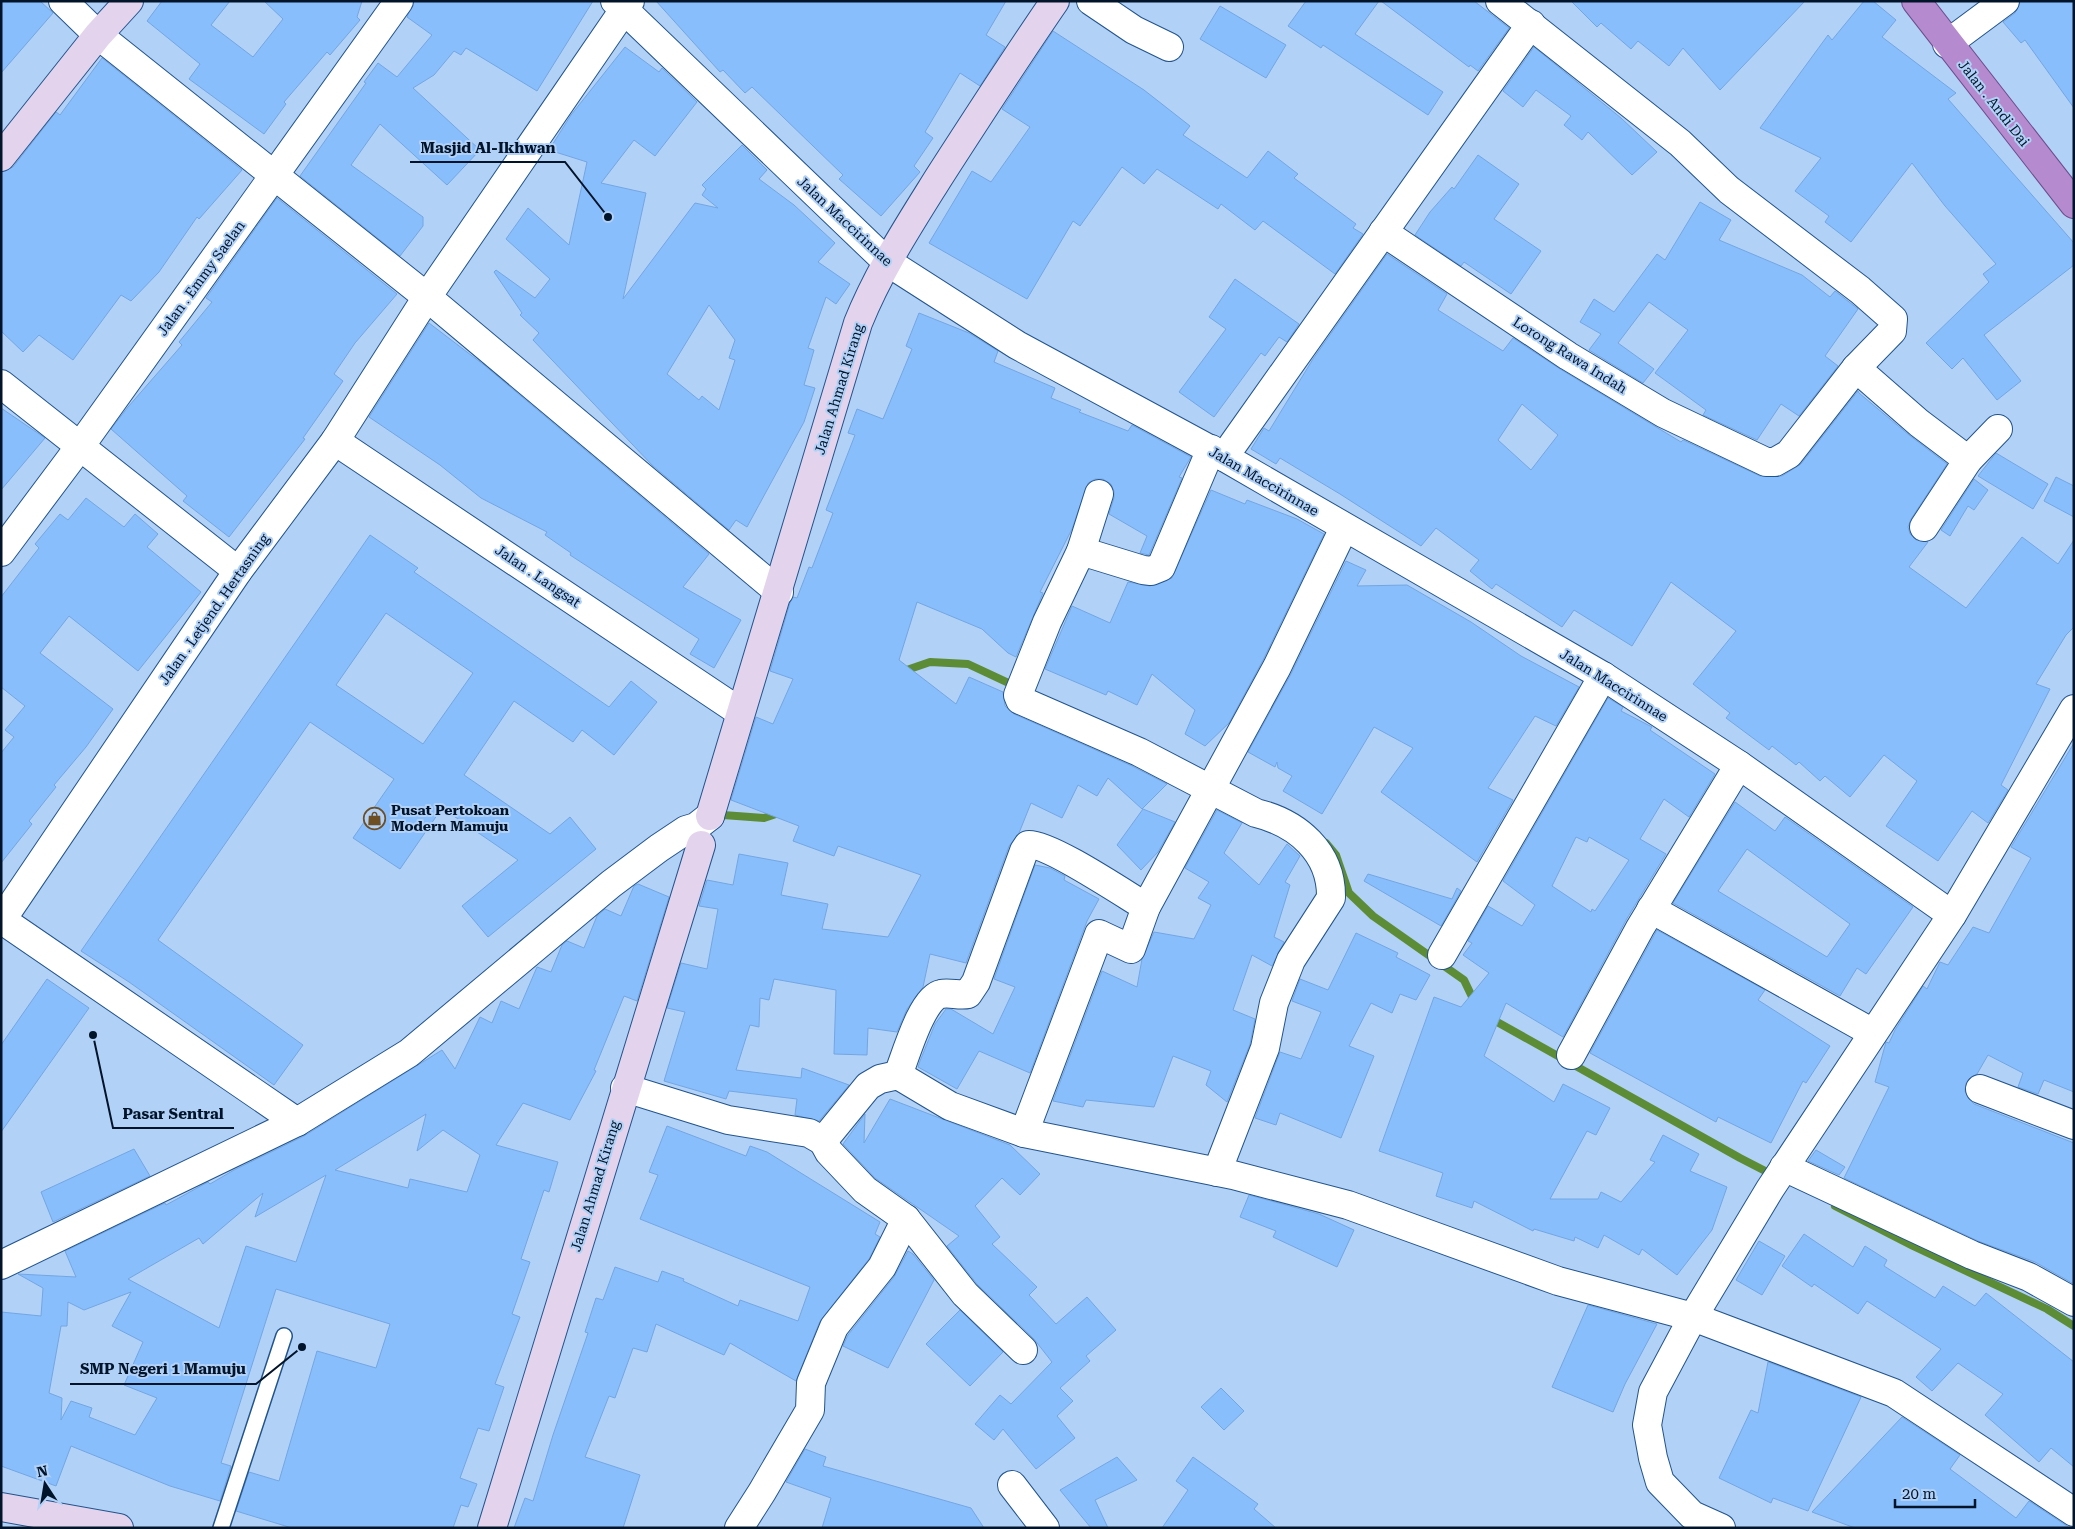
<svg xmlns="http://www.w3.org/2000/svg" width="2075" height="1529" font-family="'Roboto Serif',serif">
	<style>
		.lines { fill: none; stroke-linecap: round; stroke-linejoin: round }
		.stream { stroke: #5d8c37; stroke-width: 8 }
		.building { fill: #89befd; stroke: #72a6e3; fill-rule: evenodd }
		.service-casing { stroke: #22548c; stroke-width: 18 }
		.minor-casing { stroke: #22548c; stroke-width: 30 }
		.secondary-casing { stroke: #22548c; stroke-width: 30 }
		.trunk-casing { stroke: #6b4d8c; stroke-width: 30 }
		.service { stroke: #fff; stroke-width: 15 }
		.minor { stroke: #fff; stroke-width: 28 }
		.secondary { stroke: #e4d3ec; stroke-width: 28 }
		.trunk { stroke: #b68ace; stroke-width: 28 }
		.labels { text-anchor: middle; dominant-baseline: central; stroke-width: 4; stroke-linejoin: round; paint-order: stroke }
		.street-label { font-size: 14px; fill: #02142a; stroke: #b1d1f7 }
		.poi-label { font-size: 14px; font-weight: bold; fill: #02142a; stroke: #b1d1f7; text-anchor: start }
		.leader { fill: none; stroke: #02142a; stroke-width: 2 }
		.callout-dot { fill: #02142a; stroke: #b1d1f7; stroke-width: 2 }
		.callout-label { font-size: 15px; text-anchor: middle; font-weight: bold; fill: #02142a; stroke: #b1d1f7; stroke-width: 4; stroke-linejoin: round; paint-order: stroke }
	</style>
	<rect width="100%" height="100%" fill="#b1d1f7"/>
	<g class="lines">
		<g class="stream">
			<path d="M901 672 930 662 968 664 1017 687"/>
			<path d="M719 820 723 815 764 818 779 813"/>
			<path d="M1326 843 1336 855 1349 893 1373 916 1464 980 1475 1003"/>
			<path d="M1490 1018 1740 1158 1773 1175"/>
			<path d="M1835 1206 1913 1246 2047 1309 2074 1326"/>
		</g>
	</g>
	<g class="building">
		<path d="M1 1H40L53 13 1 73Z"/>
		<path d="M162 1H230L211 25 253 57 283 19 264 1H362L357 17 360 20 330 55 327 52 284 102 286 104 264 134 189 79 200 64 147 21Z"/>
		<path d="M414 1H593L537 91 466 48 461 55 454 51 434 75 413 88 480 150 447 185 380 124 351 165 423 217V226L400 256 300 176 366 83 364 82 378 63 397 77 432 35 407 17Z"/>
		<path d="M656 1H1006L986 35 1005 47 980 86 960 73 925 132 933 138 914 166 920 172 881 216 839 179 843 175 752 87 745 93 723 70 720 72Z"/>
		<path d="M1306 1H1379L1355 34 1443 92 1428 115 1323 45 1321 48 1288 26Z"/>
		<path d="M1381 1H1474L1509 28 1478 71 1470 65 1469 67Z"/>
		<path d="M1571 1H1805L1720 90 1683 48 1669 66 1638 41 1631 49 1601 23 1597 27Z"/>
		<path d="M1864 1H1873L1896 20 1882 37 1956 93 1948 99 2074 243V265L1984 335 2021 381 1997 400 1963 358 1952 369 1926 343 1989 282 1983 274 1996 264 1945 206 1912 163 1851 242 1825 222 1829 216 1795 191 1821 158 1760 128 1828 35 1832 40Z"/>
		<path d="M2020 1H2074V108L2025 40 2021 43 2003 22 2015 13Z"/>
		<path d="M1220 6 1286 45 1266 78 1200 39Z"/>
		<path d="M1053 31 1144 90 1190 126 1183 135 1247 178 1268 151 1298 174 1294 178 1356 224 1353 228 1363 234 1335 274 1263 221 1255 230 1221 204 1218 209 1157 169 1144 184 1122 167 1080 226 1073 221 1027 299 929 243 972 171 991 182 1030 127 1002 109Z"/>
		<path d="M625 47 659 72 662 68 697 102 655 156 634 140 601 183 646 193 623 299 695 203 718 208 702 195 706 189 702 185 742 145 767 170 759 179 794 205 835 243 818 262 850 284 836 304 826 297 808 348 814 350 804 385 815 388 804 422 747 527 736 520 729 530 652 465 533 340 539 333 520 315 522 313 494 272 496 270 535 298 550 279 506 239 528 208 569 245 587 162 549 150 571 115ZM709 305 735 340 729 358 735 360 719 410 702 396 699 400 667 374Z"/>
		<path d="M1534 47 1621 118 1657 152 1632 175 1588 132 1582 140 1564 125 1571 116 1536 90 1523 107 1503 91Z"/>
		<path d="M102 58 242 170 199 219 197 217 159 272 131 301 121 295 73 360 39 335 23 352 1 331V172L13 167 56 112 60 115Z"/>
		<path d="M1478 155 1519 184 1494 219 1541 251 1511 294 1464 262 1461 266 1415 235 1430 212 1452 187 1454 189Z"/>
		<path d="M277 198 397 294 355 343 334 374 343 381 303 438 305 439 229 537 183 501 187 496 111 429 128 407 182 345 179 342 212 302 206 298Z"/>
		<path d="M1700 202 1731 220 1719 240 1802 275 1830 297 1835 291 1858 309 1825 356 1838 366 1799 416 1781 404 1757 440 1703 415 1706 410 1655 373 1688 330 1649 302 1618 343 1654 369 1643 383 1589 350 1601 334 1580 322 1594 299 1614 312 1657 254 1665 260Z"/>
		<path d="M1387 254 1447 294 1438 310 1503 351 1513 338 1560 369 1681 442 1683 440 1760 476H1782L1801 464 1858 391 1859 393 1909 435 1947 464 1911 519 1908 527 1910 534 1916 540 1928 542 1909 567 1966 608 2022 537 2058 564 2074 540V627L2066 635 2036 684 2050 689 2001 785 2008 790 1988 823 1972 811 1938 861 1886 826 1917 781 1884 755 1850 797 1825 776 1820 781 1799 762 1796 765 1772 746 1769 750 1726 718 1730 713 1693 684 1736 631 1671 582 1632 646 1574 610 1562 627 1496 584 1492 589 1470 571 1479 560 1436 528 1421 546 1340 494 1280 458 1276 464 1251 449 1264 428 1269 431 1313 359ZM1522 404 1558 435 1531 470 1498 440Z"/>
		<path d="M1235 279 1299 324 1287 342 1279 337 1265 356 1261 353 1214 417 1179 392 1226 329 1209 317Z"/>
		<path d="M919 313 969 333 998 351 994 362 1055 388 1051 398 1081 410 1079 412 1128 431 1132 425 1191 457 1179 477 1182 478 1149 555 1140 553 1147 536 1109 514 1114 498V491L1111 484 1103 479H1095L1088 483 1072 529 1040 592 1043 593 1016 657 1008 653 982 629 917 602 899 660 956 704 969 677 1003 692 1005 706 1014 714 1132 766 1167 784 1142 809 1108 778 1097 796 1078 785 1062 818 1031 803 1019 833 1009 846 966 963 930 954 923 987 907 1009 897 1032 868 1028 867 1055 834 1054 836 990 774 979 769 1000 760 998 759 1027 750 1025 736 1070 801 1078 802 1068 849 1085 819 1121 795 1115 797 1099 729 1091 726 1099 664 1081 685 1012 667 1008 681 963 707 969 718 909 699 906 707 880 733 885 739 854 788 863 781 895 828 904 822 929 888 937 921 875 838 846 834 856 793 841 799 826 731 800 756 717 773 724 793 679 770 671 790 603 793 597 797 598 809 567 812 568 833 513 826 510 855 435 848 433 857 409 883 419 912 349 906 346Z"/>
		<path d="M429 323 484 365 709 554 683 587 741 620 714 668 690 654 699 639 570 555 571 553 545 535 547 532 481 498 440 465 369 417Z"/>
		<path d="M1 408 45 438 1 490Z"/>
		<path d="M1996 453 2048 484 2033 509 1978 476Z"/>
		<path d="M2056 477 2074 486V517L2044 501Z"/>
		<path d="M1974 479 1988 490 1974 510 1968 506 1950 536 1941 530Z"/>
		<path d="M1211 490 1245 504 1247 500 1297 519 1324 534 1263 660 1229 723 1205 746 1185 734 1195 710 1152 674 1137 705 1108 691 1106 695 1045 669 1072 606 1110 623 1128 582 1150 586 1172 578Z"/>
		<path d="M86 498 124 527 135 514 158 534 147 547 201 592 138 671 69 616 40 653 113 709 86 747 54 785 56 787 29 821 32 824 1 863V753L14 737 5 730 25 706 1 687V597L39 548 35 544 60 514 68 520Z"/>
		<path d="M370 535 418 568 414 572 609 707 631 681 657 702 614 755 582 730 573 742 514 701 464 775 550 834 570 817 596 849 488 937 462 906 518 860 442 808 400 869 353 838 394 779 310 722 158 940 303 1045 274 1085 129 982 81 951ZM386 613 473 673 423 744 336 685Z"/>
		<path d="M1346 561 1366 570 1357 586 1407 585 1471 622 1521 656 1579 687 1556 726 1535 716 1488 788 1513 800 1477 862 1381 792 1413 748 1374 727 1322 814 1283 791 1292 776 1278 768 1277 762 1275 767 1248 752 1291 674Z"/>
		<path d="M1608 698 1623 707 1621 711 1652 727 1650 730 1715 774 1689 817 1664 799 1640 839 1666 854 1626 920 1563 1037 1506 1003 1484 1056 1554 1102 1563 1084 1610 1108 1596 1135 1587 1131 1550 1199H1598L1601 1192 1621 1202 1655 1162 1650 1160 1663 1135 1699 1154 1690 1171 1727 1187 1712 1230 1677 1275 1642 1249 1639 1255 1604 1235 1598 1248 1575 1237 1574 1241 1534 1229 1533 1231 1474 1201 1472 1208 1436 1196 1443 1173 1379 1151 1434 997 1461 1007 1489 973 1463 955 1472 943 1468 941 1488 906 1522 926 1535 905 1503 881ZM1576 837 1587 842 1589 837 1629 860 1595 911 1592 909 1591 912 1552 886Z"/>
		<path d="M2074 743V1092L2044 1080 2038 1094 2018 1087 2023 1073 1988 1055 1977 1074 1971 1077 1966 1083 1965 1091 1968 1098 1974 1104 2074 1143V1284L2035 1262 1978 1241 1844 1178 1889 1087 1875 1082 1886 1042 1889 1043 1895 1030 1923 986 1927 989 1940 962 1948 965 1973 927 1989 933 2031 858 2011 847Z"/>
		<path d="M1735 802 1775 831 1785 817 1913 907 1866 974 1857 968 1840 996 1673 903ZM1747 849 1850 924 1827 957 1718 891Z"/>
		<path d="M1143 809 1175 822 1158 852 1141 870 1117 845Z"/>
		<path d="M1217 810 1242 823 1224 853 1259 885 1287 844 1300 856 1285 882 1290 885 1274 937 1284 942 1272 966 1252 955 1233 1010 1255 1019 1250 1044 1227 1102 1206 1085 1211 1071 1173 1056 1154 1107 1086 1100 1083 1107 1053 1101 1102 971 1137 987 1142 959 1154 932 1194 939 1211 905 1198 898 1209 882 1185 868Z"/>
		<path d="M1035 865 1050 868 1061 874 1065 876 1064 880 1099 899 1087 921 1030 1073 979 1051 957 1089 918 1067 920 1061 935 1024 946 1009H951L993 1034 1015 987 994 979Z"/>
		<path d="M1368 874 1452 899 1457 888 1461 891 1441 926 1364 881Z"/>
		<path d="M638 884 669 897 637 1001 624 996 594 1070 596 1071 570 1120 523 1103 496 1145 558 1162 549 1192 544 1190 521 1259 530 1262 512 1314 520 1317 495 1384 504 1387 489 1431 478 1428 460 1478 477 1484 468 1507 461 1505 453 1528H292L236 1511 249 1472 279 1481 317 1351 376 1368 390 1324 276 1289 221 1463 231 1466 220 1501 170 1486 71 1446 56 1486 1 1466V1312L41 1316 43 1288 18 1274 76 1277 65 1251 165 1203 166 1205 208 1182 210 1184 234 1170 304 1136 442 1050 455 1069 480 1017 492 1023 501 1001 519 1009 537 967 551 972 562 945 567 941 584 948 597 916 605 909 621 916 634 886ZM426 1114 417 1151 443 1130 480 1155 467 1192 410 1179 408 1188 335 1170ZM326 1175 296 1262 246 1246 219 1328 128 1279 199 1238 203 1244 263 1193 255 1217ZM131 1292 112 1326 143 1342 124 1385 157 1398 135 1435 89 1417 92 1408 71 1401 61 1420 62 1398 49 1393 61 1326H67L68 1302 84 1310Z"/>
		<path d="M1657 930 1765 990 1758 1000 1830 1046 1806 1083 1803 1081 1771 1143 1718 1117 1716 1122 1590 1053Z"/>
		<path d="M1356 933 1398 953 1396 957 1430 975 1416 1000 1400 994 1392 1013 1371 1003 1349 1046 1374 1056 1341 1138 1280 1113 1276 1125 1255 1118 1280 1052 1301 1059 1321 1012 1292 1001 1300 979 1328 990Z"/>
		<path d="M47 979 89 1008 1 1132V1045Z"/>
		<path d="M890 1099 1010 1145 1040 1174 1020 1195 1002 1178 975 1206 1000 1237 992 1244 1037 1287 1029 1295 1056 1324 1087 1297 1116 1330 1086 1356 1090 1361 1060 1388 1073 1401 1057 1416 1075 1438 1036 1469 1003 1429 994 1440 975 1424 1000 1395 1011 1404 1052 1362 1034 1339 977 1284 947 1246 959 1236 875 1178 843 1144 865 1114 864 1143Z"/>
		<path d="M667 1126 746 1156 750 1146 767 1152 880 1222 875 1234 880 1237 869 1259 820 1321 796 1381 730 1343 724 1355 656 1324 647 1352 633 1348 615 1398 609 1396 585 1457 640 1475 623 1528H514L525 1498 533 1501 553 1435 588 1333 585 1332 596 1298 603 1300 615 1267 658 1282 662 1271 684 1279 683 1281 738 1306 740 1300 798 1321 810 1287 640 1219 658 1175 649 1172Z"/>
		<path d="M134 1149 150 1176 53 1222 41 1192Z"/>
		<path d="M1816 1150 1845 1167 1839 1175 1808 1161Z"/>
		<path d="M1249 1195 1319 1214 1354 1230 1337 1267 1273 1237 1276 1231 1240 1217Z"/>
		<path d="M1804 1234 1853 1267 1865 1246 1887 1260 1884 1266 1935 1298 1943 1286 1975 1306 1986 1293 2074 1362V1467L2051 1448 2039 1462 1985 1415 2003 1394 1958 1363 1932 1391 1916 1377 1941 1349 1867 1301 1858 1314 1814 1284 1812 1287 1782 1266Z"/>
		<path d="M1759 1241 1785 1256 1762 1295 1736 1280Z"/>
		<path d="M908 1251 913 1254 934 1280 888 1368 843 1346 848 1335 894 1277Z"/>
		<path d="M1588 1305 1657 1324 1625 1384 1613 1412 1552 1387Z"/>
		<path d="M960 1310 1003 1352 970 1386 926 1344Z"/>
		<path d="M1768 1362 1861 1397 1808 1511 1773 1498 1771 1503 1719 1478 1751 1410 1758 1413Z"/>
		<path d="M1221 1388 1244 1411 1224 1430 1201 1407Z"/>
		<path d="M1902 1417 1960 1455 1950 1469 2016 1518 2029 1501 2070 1528H1855L1812 1512Z"/>
		<path d="M805 1449 826 1457 823 1466 971 1508 984 1528H822L831 1498 786 1482Z"/>
		<path d="M1117 1457 1137 1480 1095 1500 1108 1528H1091L1060 1490Z"/>
		<path d="M1193 1457 1258 1504 1254 1509 1276 1528H1162L1188 1490 1176 1481Z"/>
	</g>
	<g class="lines">
		<defs>
			<path id="service" d="M221 1528 284 1336"/>
			<g id="minor">
				<path d="M63 1 98 35 427 297 779 592"/>
				<path d="M615 1 886 261 1017 345 1224 457 1603 676 1739 765 1952 915"/>
				<path d="M1091 1 1134 30 1169 47"/>
				<path d="M1500 1 1680 143 1729 190 1860 290 1893 319 1892 331 1856 368 1919 423 1968 460 1924 527"/>
				<path d="M1947 44 2005 1"/>
				<path d="M1383 232 1568 356 1663 413 1766 462H1775L1789 454 1856 368"/>
				<path d="M1 384 238 571"/>
				<path d="M335 441 740 712"/>
				<path d="M1211 449 1161 567 1151 571 1143 570 1081 551 1047 622 1018 695 1020 700 1139 752 1256 813C1297 823 1332 852 1331 898L1291 960 1274 1003 1265 1048 1217 1172"/>
				<path d="M1224 457 1531 24"/>
				<path d="M1968 460 1998 429"/>
				<path d="M1081 551 1099 494"/>
				<path d="M1 552 81 445 399 1"/>
				<path d="M1651 909 1873 1033"/>
				<path d="M2 920 297 1122"/>
				<path d="M1 921 238 571 335 441 427 297 630 1"/>
				<path d="M1442 955 1603 676"/>
				<path d="M1571 1055 1640 928 1739 765"/>
				<path d="M898 1075C905 1058 922 997 941 994 950 992 959 996 968 994L976 982 1024 851 1028 845C1047 842 1126 895 1146 907"/>
				<path d="M625 1088 728 1120 809 1133 823 1141 868 1086 880 1079 898 1075 950 1106 1024 1133 1233 1175 1348 1205 1558 1281 1693 1317 1894 1393 2074 1512"/>
				<path d="M1980 1089 2074 1125"/>
				<path d="M1024 1133 1099 934 1131 949 1146 907 1277 667 1344 528"/>
				<path d="M823 1141 829 1152 865 1190 906 1219 965 1294 1023 1350"/>
				<path d="M1784 1167 1972 1255 2029 1277 2074 1302"/>
				<path d="M1 1265 297 1122 409 1053 611 884 659 848 686 830 696 827 710 816"/>
				<path d="M1012 1485 1045 1528"/>
				<path d="M739 1528 762 1492 810 1410 811 1383 834 1327 882 1267 906 1219"/>
				<path d="M1721 1528 1692 1515 1660 1482 1653 1458 1647 1425 1653 1392 1693 1317 1770 1189 1952 915 2074 709"/>
			</g>
			<g id="secondary">
				<path d="M1 157 98 35 129 1"/>
				<path d="M710 816 858 323C879 271 909 225 939 177 977 118 1015 59 1055 1"/>
				<path d="M1 1507 119 1528"/>
				<path d="M492 1528 701 845"/>
			</g>
			<path id="trunk" d="M1916 1 2074 204"/>
		</defs>
		<use href="#service" class="service-casing"/>
		<use href="#minor" class="minor-casing"/>
		<use href="#secondary" class="secondary-casing"/>
		<use href="#trunk" class="trunk-casing"/>
		<use href="#service" class="service"/>
		<use href="#minor" class="minor"/>
		<use href="#secondary" class="secondary"/>
		<use href="#trunk" class="trunk"/>
	</g>
	<defs>
		<symbol id="shop-ring" viewBox="-11 -11 22 22"><circle r="9.5" fill="#b1d1f7" stroke="#6e4f24" stroke-width="1.5"/><path d="M-5-2.5h2.3a2.7 3.5 0 0 1 5.4 0H5L5.5 6h-11ZM-1.5-2.5h3a1.5 2.3 0 0 0-3 0Z" fill="#6e4f24"/></symbol>
	</defs>
	<g fill-rule="evenodd">
		<use href="#shop-ring" x="362" y="806" width="25" height="25"/>
	</g>
	<g class="labels">
		<g class="street-label">
			<text transform="translate(1994 103) rotate(52)">Jalan . Andi Dai</text>
			<text transform="translate(845 221) rotate(43)">Jalan Maccirinnae</text>
			<text transform="translate(201 278) rotate(-54)">Jalan . Emmy Saelan</text>
			<text transform="translate(1570 355) rotate(32)">Lorong Rawa Indah</text>
			<text transform="translate(839 389) rotate(-73)">Jalan Ahmad Kirang</text>
			<text transform="translate(1264 481) rotate(30)">Jalan Maccirinnae</text>
			<text transform="translate(538 576) rotate(34)">Jalan . Langsat</text>
			<text transform="translate(214 609) rotate(-55)">Jalan . Letjend. Hertasning</text>
			<text transform="translate(1614 685) rotate(32)">Jalan Maccirinnae</text>
			<text transform="translate(595 1186) rotate(-73)">Jalan Ahmad Kirang</text>
		</g>
		<g class="poi-label">
			<text x="391" y="810">Pusat Pertokoan<tspan x="391" dy="16">Modern Mamuju</tspan></text>
		</g>
	</g>
	<path class="leader" d="M608 217L565 162H410M93 1035L113 1128H234M302 1347L256 1384H70"/>
	<g class="callout-dot">
		<circle cx="608" cy="217" r="5"/>
		<circle cx="93" cy="1035" r="5"/>
		<circle cx="302" cy="1347" r="5"/>
	</g>
	<g class="callout-label">
		<text x="488" y="153">Masjid Al-Ikhwan</text>
		<text x="173" y="1119">Pasar Sentral</text>
		<text x="163" y="1374">SMP Negeri 1 Mamuju</text>
	</g>
	<rect width="2075" height="1529" fill="none" stroke="#02142a" stroke-width="5"/>
	<g transform="translate(45 1484) rotate(348)" stroke="#b1d1f7" stroke-width="4" paint-order="stroke">
	<path d="M0-4L9 19L0 12L-9 19Z" fill="#02142a"/>
	<text y="-8" font-size="14" font-weight="bold" text-anchor="middle" fill="#02142a">N</text>
	</g>
	<path d="M1895 1499v8h80v-8" fill="none" stroke="#02142a" stroke-width="2.5"/>
	<text x="1902" y="1499" font-size="15" fill="#02142a" stroke="#b1d1f7" stroke-width="4" paint-order="stroke">20 m</text>
</svg>
